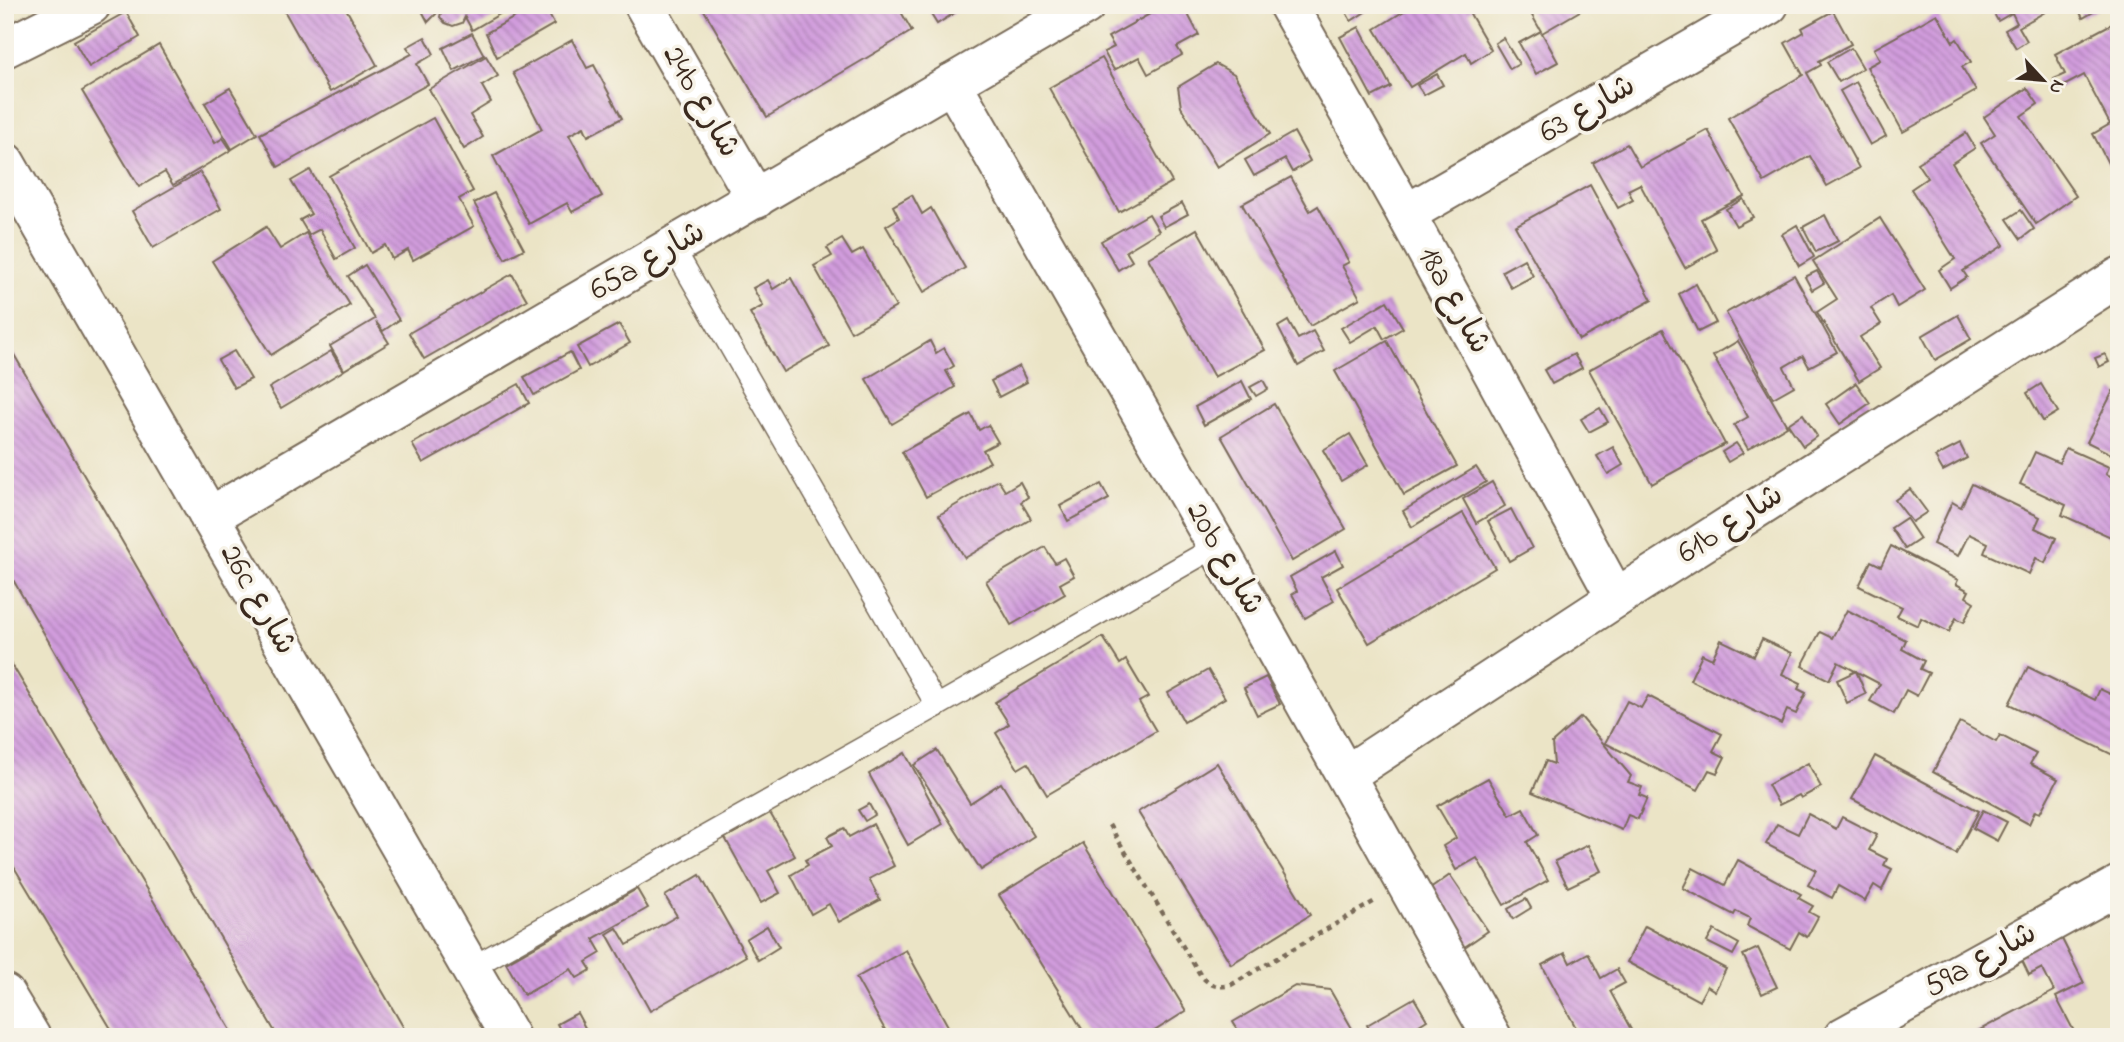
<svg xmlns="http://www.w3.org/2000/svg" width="2124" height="1042" font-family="'Indie Flower','Playpen Sans Arabic',sans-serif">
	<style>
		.building { fill: url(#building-back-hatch) }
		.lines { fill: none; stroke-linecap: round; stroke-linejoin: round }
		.service-casing { stroke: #796b59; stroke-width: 24 }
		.minor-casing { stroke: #796b59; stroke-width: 42 }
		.path { stroke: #796b59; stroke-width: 4.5; stroke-dasharray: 5 5; stroke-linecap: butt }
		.service { stroke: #fff; stroke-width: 21 }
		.minor { stroke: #fff; stroke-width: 38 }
		.labels { text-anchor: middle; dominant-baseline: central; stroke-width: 7; stroke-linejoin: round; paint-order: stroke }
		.street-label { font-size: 32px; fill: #3b2a1e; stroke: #f7f3e8 }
	</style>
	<defs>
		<pattern id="building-back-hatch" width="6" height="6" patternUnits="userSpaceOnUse" patternTransform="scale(1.75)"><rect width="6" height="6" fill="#d19cdd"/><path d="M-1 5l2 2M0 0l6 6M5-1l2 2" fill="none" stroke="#ab7fb3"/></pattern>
	</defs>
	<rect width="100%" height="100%" fill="#f7f3e8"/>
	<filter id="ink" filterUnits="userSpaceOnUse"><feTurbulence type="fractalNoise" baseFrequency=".0143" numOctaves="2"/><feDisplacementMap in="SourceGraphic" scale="14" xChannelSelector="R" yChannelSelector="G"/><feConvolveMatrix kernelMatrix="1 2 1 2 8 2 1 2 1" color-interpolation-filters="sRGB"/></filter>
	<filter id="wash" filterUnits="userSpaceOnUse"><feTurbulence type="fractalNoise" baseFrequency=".00686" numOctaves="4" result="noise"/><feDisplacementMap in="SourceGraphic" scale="28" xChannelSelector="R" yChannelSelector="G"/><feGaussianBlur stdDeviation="1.57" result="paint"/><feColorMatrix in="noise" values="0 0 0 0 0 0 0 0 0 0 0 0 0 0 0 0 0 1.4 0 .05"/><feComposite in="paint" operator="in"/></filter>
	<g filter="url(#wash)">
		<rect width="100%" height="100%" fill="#ebe4c6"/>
		<g id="blocks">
			<g class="building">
				<path d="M281 5H344L377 65 330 92Z"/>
				<path d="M419 5H515L472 30 465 17 462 23 453 26 445 23 440 17 442 8 428 22Z"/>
				<path d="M537 5H544L554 24 497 57 486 33Z"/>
				<path d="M701 5H897L912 31 767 117Z"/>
				<path d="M925 5H967L937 24Z"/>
				<path d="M1166 5H1183L1199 35 1177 47 1182 55 1148 74 1139 57 1114 70 1104 52 1114 47 1108 37Z"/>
				<path d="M1342 5H1376L1351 21Z"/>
				<path d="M1414 5H1480L1469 12 1491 50 1471 63 1466 53 1410 87 1375 29Z"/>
				<path d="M1526 5H1590L1542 33 1558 62 1536 74 1519 43 1541 31Z"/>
				<path d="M1989 5H2057L2019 27 2027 41 2016 48 2005 30 2017 23 2012 13 1998 21Z"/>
				<path d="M2076 5H2105L2083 18Z"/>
				<path d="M1833 11 1851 44 1819 61 1821 65 1807 73 1859 168 1827 186 1810 156 1764 182 1728 118 1803 75 1785 43 1804 32 1802 28Z"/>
				<path d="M126 12 140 37 89 67 74 41Z"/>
				<path d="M1937 14 1953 42 1957 39 1971 62 1962 67 1976 91 1903 132 1867 67 1880 60 1874 49Z"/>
				<path d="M2119 20V178L2116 179 2093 134 2110 124 2084 75 2058 89 2054 79 2065 74 2055 54Z"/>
				<path d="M1359 27 1391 87 1372 97 1340 37Z"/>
				<path d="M472 33 484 55 454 71 443 48Z"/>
				<path d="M425 37 434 54 417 64 428 84 278 167 260 134 412 54 407 47Z"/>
				<path d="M1503 38 1519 64 1510 69 1495 43Z"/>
				<path d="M572 40 587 68 594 65 622 118 588 136 584 127 569 135 602 196 572 212 567 203 529 224 493 156 542 129 513 73Z"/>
				<path d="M159 45 215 143 223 138 231 150 173 185 165 172 139 187 82 91Z"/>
				<path d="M1851 48 1863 68 1839 82 1827 62Z"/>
				<path d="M486 56 498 76 482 86 491 102 470 115 483 137 464 149 429 89Z"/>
				<path d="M1102 58 1172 182 1119 212 1049 88Z"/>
				<path d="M1216 64 1234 74 1270 134 1217 167 1181 107 1178 87Z"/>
				<path d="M1437 74 1443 85 1424 95 1417 85Z"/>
				<path d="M1856 82 1886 136 1870 145 1840 91Z"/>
				<path d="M230 88 257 134 232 149 205 103Z"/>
				<path d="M2027 88 2038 104 2021 116 2076 196 2036 224 1981 143 1995 134 1984 117Z"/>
				<path d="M433 118 473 191 459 199 474 226 413 260 408 250 392 259 385 245 371 253 329 176Z"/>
				<path d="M1708 130 1744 196 1701 219 1717 250 1685 268 1640 184 1628 190 1633 200 1618 208 1593 163 1627 144 1640 167Z"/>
				<path d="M1294 132 1310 161 1292 172 1285 159 1254 176 1245 160Z"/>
				<path d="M1966 133 1975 148 1952 163 2004 245 1963 271 1967 277 1950 288 1939 270 1955 259 1911 189 1927 178 1917 163Z"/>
				<path d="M310 170 355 248 336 259 320 229 309 235 300 220 311 214 291 181Z"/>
				<path d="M200 172 221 209 153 248 132 211Z"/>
				<path d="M1291 177 1310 211 1318 206 1349 262 1342 266 1360 298 1310 326 1242 204Z"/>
				<path d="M1590 185 1652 300 1579 340 1515 226Z"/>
				<path d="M494 193 524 249 505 259 474 203Z"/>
				<path d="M912 195 922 214 931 208 965 268 924 292 886 226 899 218 893 206Z"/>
				<path d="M1743 199 1753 217 1736 226 1726 209Z"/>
				<path d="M1182 203 1188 214 1164 227 1158 216Z"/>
				<path d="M2021 210 2034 229 2021 239 2007 219Z"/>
				<path d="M1149 214 1159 231 1126 251 1132 261 1118 270 1101 241Z"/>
				<path d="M1825 215 1838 241 1816 252 1803 227Z"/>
				<path d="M1880 218 1925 290 1897 307 1891 295 1871 308 1881 324 1860 337 1880 368 1859 381 1817 312 1837 299 1813 261Z"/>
				<path d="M1797 225 1814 257 1799 266 1782 234Z"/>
				<path d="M266 227 280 249 306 233 350 305 271 355 212 261Z"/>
				<path d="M1197 229 1265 350 1214 377 1148 258Z"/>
				<path d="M842 239 852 255 863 249 896 307 851 332 814 266 832 256 827 248Z"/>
				<path d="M1524 259 1533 276 1511 288 1502 271Z"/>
				<path d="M365 265 399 320 383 331 376 322 389 343 344 370 330 346 375 319 348 276Z"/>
				<path d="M1817 271 1824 283 1812 290 1805 277Z"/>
				<path d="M512 274 527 300 424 359 409 333Z"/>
				<path d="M1794 275 1837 352 1809 367 1803 356 1784 367 1794 386 1773 398 1726 313Z"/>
				<path d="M791 278 829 346 783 372 750 313 763 306 753 288 768 280 773 289Z"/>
				<path d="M1696 284 1716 323 1698 332 1679 294Z"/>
				<path d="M1387 301 1403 328 1384 339 1377 326 1350 342 1341 328Z"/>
				<path d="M1958 315 1971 339 1935 360 1922 336Z"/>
				<path d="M1288 321 1298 339 1313 331 1324 351 1298 366 1278 327Z"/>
				<path d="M619 324 630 343 588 367 577 347Z"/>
				<path d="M1663 329 1725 444 1652 484 1589 370Z"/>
				<path d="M5 339 409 1037H278L5 566Z"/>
				<path d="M930 341 936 353 944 348 954 366 946 371 955 387 892 424 866 379Z"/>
				<path d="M1387 341 1457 466 1404 495 1335 371Z"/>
				<path d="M1738 341 1787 426 1748 449 1734 425 1748 417 1713 356Z"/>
				<path d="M234 351 251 379 234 388 218 360Z"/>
				<path d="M331 351 343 371 281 408 269 388Z"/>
				<path d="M570 352 579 370 534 395 524 377Z"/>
				<path d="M1574 354 1582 368 1552 384 1544 370Z"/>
				<path d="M2105 354 2109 362 2099 367 2095 358Z"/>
				<path d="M1019 366 1027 382 999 397 991 381Z"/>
				<path d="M1263 380 1268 389 1256 396 1250 387Z"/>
				<path d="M1242 381 1251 399 1204 425 1195 407Z"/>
				<path d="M1856 383 1870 403 1840 424 1826 404Z"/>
				<path d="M519 384 529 403 423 463 412 444Z"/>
				<path d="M2041 384 2058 412 2043 421 2027 393Z"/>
				<path d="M2113 391 2119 394V458L2087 442Z"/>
				<path d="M1274 404 1346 529 1292 561 1221 436Z"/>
				<path d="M1600 408 1608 422 1589 432 1581 419Z"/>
				<path d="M971 414 979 430 988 425 998 442 983 450 990 462 926 497 902 452Z"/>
				<path d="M1803 414 1817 436 1803 446 1788 424Z"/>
				<path d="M1350 434 1368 465 1341 481 1323 450Z"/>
				<path d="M1736 443 1743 453 1728 462 1722 452Z"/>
				<path d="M1960 444 1967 458 1943 471 1935 457Z"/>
				<path d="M1613 447 1623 465 1608 474 1597 456Z"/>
				<path d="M2066 448 2109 467 2106 474 2119 480V525L2113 538 2062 515 2066 505 2020 484 2035 452 2059 463Z"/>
				<path d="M1476 467 1486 482 1412 527 1403 511Z"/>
				<path d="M998 480 1005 491 1020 482 1028 497 1021 502 1031 519 965 558 939 515Z"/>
				<path d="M1492 482 1505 506 1476 523 1463 499Z"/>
				<path d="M1101 484 1109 499 1068 521 1060 506Z"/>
				<path d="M1972 484 2040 517 2035 528 2056 538 2045 563 2036 558 2029 574 1984 553 1988 543 1969 534 1958 556 1933 544 1952 502 1961 507Z"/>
				<path d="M1910 489 1927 512 1912 522 1895 500Z"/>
				<path d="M1511 509 1532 548 1509 561 1488 521Z"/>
				<path d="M1463 513 1495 568 1369 643 1337 588Z"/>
				<path d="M1906 518 1920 539 1905 549 1891 528Z"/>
				<path d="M1891 546 1958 580 1956 584 1969 591 1966 597 1974 602 1964 622 1956 618 1949 632 1921 618 1918 626 1897 616 1902 607 1859 586 1871 561 1881 566Z"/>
				<path d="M1045 547 1055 563 1064 558 1074 576 1060 584 1065 594 1011 625 986 581Z"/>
				<path d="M1336 551 1343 565 1321 577 1334 601 1305 618 1292 594 1297 591 1290 577Z"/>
				<path d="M1847 610 1906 640 1902 649 1924 661 1920 669 1929 673 1917 696 1906 690 1894 714 1870 701 1880 684 1838 662 1829 680 1802 666 1820 632 1832 638Z"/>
				<path d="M1103 637 1120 664 1126 660 1148 697 1139 702 1156 731 1047 795 1028 763 1018 769 996 733 1009 724 995 702Z"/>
				<path d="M1762 639 1792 653 1782 674 1801 683 1798 689 1806 693 1796 714 1787 710 1781 724 1690 680 1702 654 1712 659 1721 640 1754 656Z"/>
				<path d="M5 653 235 1037H116L5 852Z"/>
				<path d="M2028 667 2095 700 2100 689 2119 698V758L2009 704Z"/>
				<path d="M1208 670 1225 698 1184 722 1168 693Z"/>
				<path d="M1856 671 1866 694 1847 703 1837 680Z"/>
				<path d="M1266 677 1280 704 1257 715 1244 688Z"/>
				<path d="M1648 696 1722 734 1713 751 1725 757 1717 773 1709 770 1698 790 1605 743 1627 701 1641 708Z"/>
				<path d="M1581 717 1631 776 1628 782 1642 787 1639 795 1647 798 1638 819 1628 815 1622 830 1532 792 1546 761 1554 764 1552 743Z"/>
				<path d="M1960 722 1996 742 2000 735 2036 754 2030 764 2058 779 2040 813 2035 811 2029 824 1933 772Z"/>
				<path d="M937 750 970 803 1001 783 1034 836 981 870 914 765Z"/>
				<path d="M905 753 943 824 908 845 869 774Z"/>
				<path d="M1875 756 1979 811 1956 854 1852 799Z"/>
				<path d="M1217 763 1310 915 1231 964 1138 812Z"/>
				<path d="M1808 763 1821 787 1801 798 1799 795 1779 805 1768 785Z"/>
				<path d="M1488 778 1510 815 1523 808 1538 835 1527 842 1548 880 1504 905 1477 858 1456 870 1443 846 1456 838 1437 806Z"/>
				<path d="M869 804 875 815 865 821 858 810Z"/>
				<path d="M1983 810 2007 822 1997 841 1973 828Z"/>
				<path d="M770 813 795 856 768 871 780 893 761 903 725 838Z"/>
				<path d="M1808 814 1836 829 1842 817 1877 835 1869 850 1887 859 1884 865 1892 869 1882 890 1874 885 1865 901 1838 886 1832 898 1808 885 1816 870 1766 844 1777 824 1798 834Z"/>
				<path d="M873 824 894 866 869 879 880 900 839 922 829 904 811 914 791 875 808 865 805 860 832 846 827 837 844 828 849 837Z"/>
				<path d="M1083 843 1186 1011 1145 1037H1087L999 895Z"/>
				<path d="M1588 845 1601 871 1568 887 1555 861Z"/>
				<path d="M1738 860 1801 894 1798 898 1813 906 1809 912 1818 917 1807 937 1799 932 1790 949 1747 926 1750 918 1736 911 1734 915 1683 888 1693 868 1725 885Z"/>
				<path d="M700 875 746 956 650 1011 607 934 617 928 627 945 677 916 665 896Z"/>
				<path d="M1450 875 1488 931 1463 948 1426 892Z"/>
				<path d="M637 889 648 908 593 939 601 953 586 962 591 970 577 978 571 969 524 995 506 963Z"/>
				<path d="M1526 899 1531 908 1513 919 1508 909Z"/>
				<path d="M767 926 779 947 758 960 746 939Z"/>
				<path d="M1645 926 1726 969 1715 991 1707 986 1699 1001 1627 962Z"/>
				<path d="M2119 927V949L2109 932Z"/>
				<path d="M1714 930 1739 944 1733 955 1707 942Z"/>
				<path d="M2059 933 2084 983 2056 997 2077 1037H1973L1972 1034 2054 991 2042 968 2029 975 2019 954Z"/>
				<path d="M1758 948 1777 987 1762 994 1743 955Z"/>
				<path d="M906 950 954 1037H889L856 978Z"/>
				<path d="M1565 953 1570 963 1588 953 1601 978 1617 969 1625 983 1610 991 1635 1037H1581L1542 965Z"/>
				<path d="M1295 986 1330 990 1357 1037H1242L1233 1022Z"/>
				<path d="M1414 998 1427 1020 1400 1037H1374L1367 1025Z"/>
				<path d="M577 1013 590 1037H564L557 1024Z"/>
			</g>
		</g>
	</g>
	<g filter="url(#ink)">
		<use href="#blocks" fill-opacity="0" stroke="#796b59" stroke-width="2"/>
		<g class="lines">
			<defs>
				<g id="service">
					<path d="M673 247 937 706"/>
					<path d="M471 968 937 706 1217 546"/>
				</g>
				<g id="minor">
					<path d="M644 5 756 199"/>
					<path d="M1288 5 1406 214 1616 598"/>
					<path d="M5 48 91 5"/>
					<path d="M952 83 1217 546 1492 1037"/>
					<path d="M5 162 510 1037"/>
					<path d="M1406 214 1769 5"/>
					<path d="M209 517 1086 5"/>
					<path d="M1346 775 1616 598 2119 277"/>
					<path d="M5 994 31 1037"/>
					<path d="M1843 1037 2119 885"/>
				</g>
			</defs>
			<use href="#service" class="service-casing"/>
			<use href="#minor" class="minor-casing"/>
			<path class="path" d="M1109 825 1201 976C1211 986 1217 988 1231 985L1375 901"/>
			<use href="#service" class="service"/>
			<use href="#minor" class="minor"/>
		</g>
	</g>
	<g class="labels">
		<g class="street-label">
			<text transform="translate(700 102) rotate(60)">24b شارع</text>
			<text transform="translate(1588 110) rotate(-30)">شارع 63</text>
			<text transform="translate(648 262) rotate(-30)">65a شارع</text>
			<text transform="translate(1453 301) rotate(61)">18a شارع</text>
			<text transform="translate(1731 525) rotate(-33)">61b شارع</text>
			<text transform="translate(1224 559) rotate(60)">20b شارع</text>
			<text transform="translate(257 600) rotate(60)">26c شارع</text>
			<text transform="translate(1981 961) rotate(-29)">59a شارع</text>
		</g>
	</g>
	<rect width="2124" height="1042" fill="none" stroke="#f7f3e8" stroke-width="28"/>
	<g transform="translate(2043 80) rotate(116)" stroke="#f7f3e8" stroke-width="5" paint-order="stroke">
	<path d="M0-5L12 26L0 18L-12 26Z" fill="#3b2a1e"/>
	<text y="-10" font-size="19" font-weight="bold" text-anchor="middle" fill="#3b2a1e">N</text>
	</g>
</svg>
